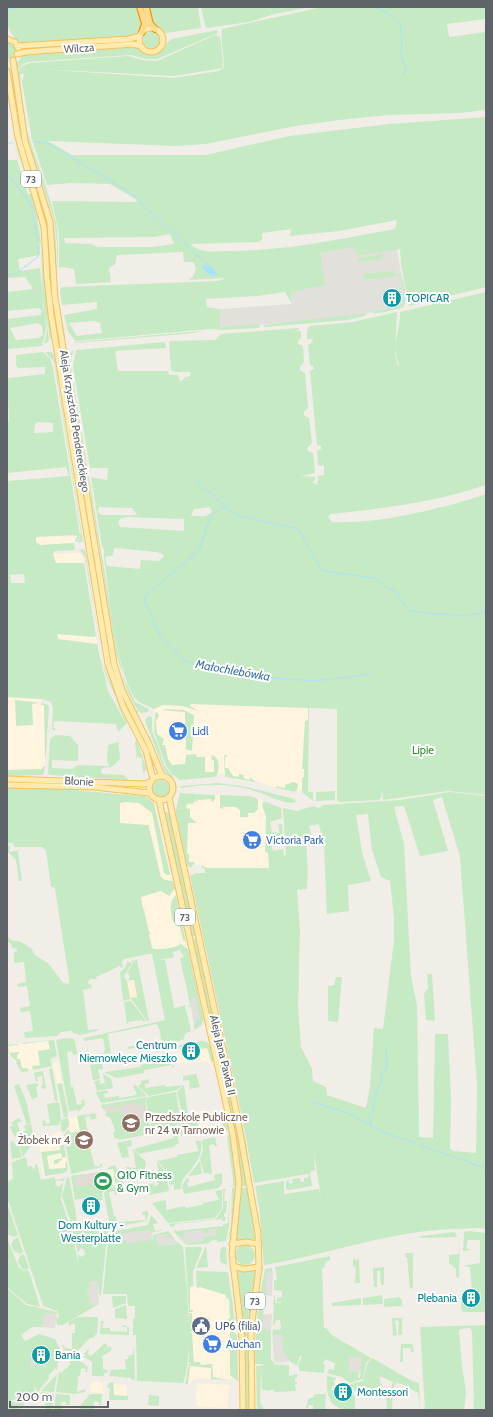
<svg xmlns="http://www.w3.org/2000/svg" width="493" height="1417" font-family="Cabin,sans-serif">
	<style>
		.commercial { fill: #fff5df }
		.industrial { fill: #e2e0db }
		.education { fill: #e1ddd5 }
		.green { fill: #c6eac3; fill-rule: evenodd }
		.sand { fill: #fdf1d7 }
		.water { fill: #aae1ff }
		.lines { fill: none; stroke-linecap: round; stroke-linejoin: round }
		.stream { stroke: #aae1ff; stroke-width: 1 }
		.major-casing { stroke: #f9bf59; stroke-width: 7 }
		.highway-casing { stroke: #f99700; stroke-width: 8 }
		.major { stroke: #ffebaf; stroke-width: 5 }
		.highway { stroke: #ffda91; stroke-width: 5.5 }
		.labels { text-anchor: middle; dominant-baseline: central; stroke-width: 4; stroke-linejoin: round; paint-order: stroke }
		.shield { fill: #fff; stroke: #8e9295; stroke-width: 1 }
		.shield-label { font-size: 10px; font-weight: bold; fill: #5e6468 }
		.street-label { font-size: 11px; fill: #5e6468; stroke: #fff }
		.culture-label { font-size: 11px; fill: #0d838f; stroke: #fff; text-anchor: start }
		.shop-label { font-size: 11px; fill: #366cbe; stroke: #fff; text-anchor: start }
		.park-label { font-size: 11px; fill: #338530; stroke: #fff }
		.education-label { font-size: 11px; fill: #785e54; stroke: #fff; text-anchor: start }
		.leisure-label { font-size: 11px; fill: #27864d; stroke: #fff; text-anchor: start }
		.service-label { font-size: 11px; fill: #4e5e75; stroke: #fff; text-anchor: start }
		.water-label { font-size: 12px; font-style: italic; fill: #3a77a6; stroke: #fff }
	</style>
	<rect width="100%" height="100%" fill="#f1eee7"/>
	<g class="commercial">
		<path d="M78 536 74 543 53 544 39 545 36 543V537Z"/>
		<path d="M80 553 83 557 84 563H56L53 554Z"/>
		<path d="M57 634 94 637 96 636 97 644 58 640Z"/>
		<path d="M7 697 41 699V703L47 704 49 707 46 760 42 769 7 770Z"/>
		<path d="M191 704 308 708 306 792 297 790 292 792 258 782 226 778 224 774H218L214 777 178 779 166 766 154 732V709L163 705 183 706 197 710 190 706Z"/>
		<path d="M118 793 145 796 156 807 170 874 173 881 188 949 180 947 151 953 114 832Z"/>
		<path d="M180 793 250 796 267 802 270 869 203 868 200 865 194 864 193 867 189 868 187 866 177 819V805Z"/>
		<path d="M54 1040 57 1056 50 1059 52 1066 21 1072 7 1050V1045Z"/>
		<path d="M201 1041 209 1043 214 1061 209 1064 208 1061 179 1065 176 1046Z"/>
		<path d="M58 1062 62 1083 57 1084 53 1063Z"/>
		<path d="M206 1110 210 1128 200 1130 196 1112Z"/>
		<path d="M77 1116 80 1131 71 1133 69 1118Z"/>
		<path d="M60 1131 68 1169 64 1173 46 1176 43 1175 39 1141Z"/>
		<path d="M113 1169 116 1185 101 1188 98 1172Z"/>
		<path d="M190 1287H196L198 1289 200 1287 226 1295V1298L229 1299 230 1319 227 1320 236 1328 237 1335 230 1329 231 1373 233 1376 229 1380 200 1378 192 1380 191 1384H185L189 1364V1312H193L190 1310Z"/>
		<path d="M336 1378 347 1385 354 1394 355 1400 330 1398V1380L335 1381Z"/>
		<path d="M95 1381 103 1383V1393L91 1392V1384Z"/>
		<path d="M126 1383 127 1396 114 1395V1384L125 1385Z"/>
		<path d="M197 1383 229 1385 227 1408 197 1406 196 1401Z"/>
	</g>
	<g class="industrial">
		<path d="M354 247 357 256 397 249 401 274 396 275 395 271 363 275 365 280 400 276 404 295 402 305 368 313 327 319 220 328V309L292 304 291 292 320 253Z"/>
		<path d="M197 993 203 1020 202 1025 195 1030 191 1007 189 1008 188 1005H190L189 996Z"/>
		<path d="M151 1228 152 1241 150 1242 108 1246 109 1234Z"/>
		<path d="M216 1229 215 1236 204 1241 185 1243 183 1239 181 1241 179 1237H183V1233L204 1230 208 1233 207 1230Z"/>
		<path d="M169 1234V1238H174L177 1244 158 1246 156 1236Z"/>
		<path d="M273 1270 272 1296 266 1295V1273Z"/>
		<path d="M95 1280 98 1281 99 1304 90 1305 87 1288 89 1281Z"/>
		<path d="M45 1313 57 1314 55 1328 41 1327Z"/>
		<path d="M272 1314 271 1332 262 1330 263 1315Z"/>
		<path d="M272 1332H281L283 1349 291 1361 278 1363 274 1361Z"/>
		<path d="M27 1344 56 1346 48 1372 29 1370Z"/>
		<path d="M348 1357H362V1372L348 1371Z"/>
	</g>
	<g class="education">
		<path d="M144 1100 150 1131 120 1139 109 1114H106L105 1106Z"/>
		<path d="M98 1172 101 1191 76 1197 72 1176Z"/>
	</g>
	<g class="green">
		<path d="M7 7H138C140 18 146 31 133 36L21 43C6 31 7 25 7 7Z"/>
		<path d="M148 7H198L201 28 165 33 153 23Z"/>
		<path d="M201 7H312L274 14 249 22 207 28 205 25Z"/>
		<path d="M322 7H486V19L447 24 449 37 486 32V110L459 113 389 115 339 120 296 126 205 144 176 146 48 141 72 155H206L289 136 389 124 486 117V287L409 306 401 265 400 249 357 256 354 247 320 253 325 285 291 292 292 304 285 292 257 296 206 299 207 307 220 309V327L260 324 259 328 222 330 211 329 75 341 68 331 64 315 97 309V302L62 305 60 290 62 287 218 281 226 278 189 280C196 274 198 269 193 262H184L183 252 117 255 115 264 109 268 111 282 76 284 74 269 63 267 59 268V234L52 201 136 202 137 200 110 184 71 183 47 185 32 140 22 82 24 74 22 73 20 76C22 98 24 122 31 143 39 169 50 195 56 223 59 240 58 258 57 275V244L54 220 29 140 18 73 20 67 30 63 128 56 143 60 157 61 215 35 220 37 223 63 222 68 218 69 173 76 38 69 174 78 219 71 224 67C224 55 220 41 222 29ZM397 220 395 229C340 239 285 251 228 251 219 251 207 253 198 249 195 248 193 246 191 244L259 242 262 240V233L291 229 290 236 339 231ZM170 234 174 244 152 247H98L91 244 65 243 64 238 154 237ZM94 321 100 323 102 333 77 336 69 323Z"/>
		<path d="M217 30 218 33 157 59H146L131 55 27 62 19 67 17 73 16 64 23 55 132 46C141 48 151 59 161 51 165 47 166 42 172 39Z"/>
		<circle cx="152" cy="40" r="9"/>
		<path d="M7 42 13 44 16 49 13 57 8 59Z"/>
		<path d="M13 78 21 132 47 219 60 338H57L50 291 46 228 20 140 10 79Z"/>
		<path d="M7 83 43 231 47 307 52 339H50L45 307 44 253 40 223 16 144Z"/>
		<path d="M7 98 15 145 31 193 15 146Z"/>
		<path d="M25 126 53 220 56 243 57 290 65 337C57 330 55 266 55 252 55 213 37 176 27 139Z"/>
		<path d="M7 160H17L28 194H31C46 241 42 291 49 340L47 343H44L47 331 43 306 41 244 37 243 40 245V255L18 259 20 271 40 268 46 330 42 346 7 349V319L40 315 42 311 39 308 7 311V292L33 289 25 277 7 278ZM38 323 42 326 43 335 39 338 16 340 10 328Z"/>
		<path d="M382 254 383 259 359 262 358 258Z"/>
		<path d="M395 271 396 275 401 274C403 282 409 298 404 306 401 309 393 310 389 311 384 312 378 314 373 313L372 312 402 305 404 295 400 276 364 280 363 274Z"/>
		<path d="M486 292V485C436 502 382 509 330 514L328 517 332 522C375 525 445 508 486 494V795L448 791 383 800 382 789 381 798 379 800 339 802 337 800V709L309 708 308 792H313V801L302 792V778L304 777V769H302L305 721 308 720V708L191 704 190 706 198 711 183 706 163 705 154 709C148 705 140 704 136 699 116 673 109 592 104 558V549L102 546 91 477 107 480 108 468H90L73 367 76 350 165 342 166 348 115 351 118 371H168L169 375H178L180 381H182L185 377 190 376 191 372H175L171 370 169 341 215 340 221 334 298 328 300 329 296 331H301V338L298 341V344L303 346 304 362 300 367V370L305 373 308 408 304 412V415L309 418 312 443 307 448 308 451 313 453 315 473 301 476 315 477V480L312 482 317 485 318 476 324 475V465L319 466 317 463 318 462 317 451 321 449V446L317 445 310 371 314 369 313 366 310 365 308 345 313 342 312 339H307V330L311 329H306L310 326 353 322 397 312 395 354 398 366 399 364C390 348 401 328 400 312ZM99 507 132 508 137 515H101L98 512ZM210 507 212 512 206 516H191L194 509ZM127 517 184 519V531L120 527 118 522 120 519ZM114 548 157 552 162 554 164 556 159 561 141 560 140 569 107 566 105 558 108 556H113Z"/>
		<path d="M368 313 365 316 348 320 265 327 263 325Z"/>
		<path d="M202 331 195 333 75 343V342Z"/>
		<path d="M74 350 70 361 117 648 123 676 135 702 149 709 148 712 141 713 135 706 127 690 116 653 68 354Z"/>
		<path d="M43 352 50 359 53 368 80 535 77 542 75 541 77 536 73 535 36 537V542L40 545 74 543 75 550 55 551 53 554 56 563H84L96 636 94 637 57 634 58 639 97 644 108 691 124 720 105 674 85 557 79 549 85 550 103 663 112 691 127 723 118 732 116 724 54 721 53 728H55V731L52 729 53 708 51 702 42 699 7 697V481L69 476 66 467 7 473V424L9 420 7 378 45 374V367L18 368 16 365V355ZM38 422 53 423V432L34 433 35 424ZM24 574 25 583H11L10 575Z"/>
		<path d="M45 352H52L54 356 83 541 80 543 78 542 81 533 54 362Z"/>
		<path d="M67 354 96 535 95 536 66 355Z"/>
		<path d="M60 355 69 396 91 536H89Z"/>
		<path d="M55 356 85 537H84Z"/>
		<path d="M98 552 118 665 127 692 133 706 140 713 135 711C111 661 107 606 98 552Z"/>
		<path d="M86 553 108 673 128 722 112 689 107 672Z"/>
		<path d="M97 580 111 658 156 766 153 767C146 743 131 723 122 700 106 662 103 621 97 580Z"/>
		<path d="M15 700 41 703 47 704 49 707 46 755 45 761 44 705H41V703L32 704 33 725 16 726Z"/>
		<path d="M167 709 184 710 194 715 192 751 185 749 186 748 185 712 162 710Z"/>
		<path d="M157 712 159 715 156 721 157 734 164 739 162 745H165L168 759 172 765 185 764 186 755 196 754 197 757H205V772H214V760H212L211 755C221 757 219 769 217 775L214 777 180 780 173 775 166 766 154 732 155 713Z"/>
		<path d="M149 716 152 717V731L158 745 164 765 175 779 165 772 147 726 145 720Z"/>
		<path d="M55 735 70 736 78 745V761L52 760V768L72 769 78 765 109 766V763H107L108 745 118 742V737L120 759 112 767 102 768 101 772 102 774 124 775 128 780 49 775 48 773 50 739Z"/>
		<path d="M137 741 147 769 143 773 142 758 137 757V761L135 742Z"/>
		<path d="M226 755 228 756 225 757V768H228L233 776 239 777V774L244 775 243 778 249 780 250 777 256 782 225 777 224 756Z"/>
		<path d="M43 766 45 767 43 775 7 776V770L42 769Z"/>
		<circle cx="161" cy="789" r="9"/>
		<path d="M294 782 298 784 297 790 294 792 274 787H277V785L279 787 285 788V785Z"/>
		<path d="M218 783 247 787 294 799 296 802C288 806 267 795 258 792 232 783 208 784 181 788V786Z"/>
		<path d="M7 788H44L145 796 154 803 170 875H167L164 873 152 813 139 803 123 802V803H120V823L148 825V823L161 877 165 880 173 881 175 888 169 896 161 891 141 897 143 909H145L144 910 149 932 151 933 149 934 152 948C158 951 175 948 181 944L188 949 204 1021 195 1030 194 1026 197 1020 200 1019 195 996 191 997V1005L188 1006 190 1004 180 958 184 957 180 950 173 952 174 957 159 960H165L174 1007 176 1008 185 1005 191 1031 185 1034 184 1039 174 1043 173 1040 166 1042V1045L161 1039 160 1031 157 1024 108 1034 111 1055 109 1053 86 1057 88 1056 87 1044 89 1056 104 1053 105 1049 103 1038 85 1041 83 1039 84 1038 165 1020 152 954H148L124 959 121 963 123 965 122 968 120 966 96 977 97 979H90L88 982 89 985 91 984 92 988 83 990 88 1030 98 1029 97 1031 80 1035 73 1033 72 1031 61 1032 57 1036 25 1038 24 1032 33 1031 30 1011 21 1012 20 1008 30 1006 27 986 18 987 17 984 26 982 24 962 14 963V952L17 951V949L12 948 11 944 7 941V936L11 940 21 942 31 948 35 955 48 963 63 983 69 984V978L55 889 53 887H51L46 850 42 847H14L13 843H7Z"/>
		<path d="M335 791V800L316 801V792Z"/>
		<path d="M450 792 486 796V1229C476 1227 466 1229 456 1229 391 1230 328 1255 264 1265L259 1207 255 1186 284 1181V1194L319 1189 321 1198 314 1153 315 1170 310 1172 312 1186 290 1190 286 1189V1181L289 1180V1184L293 1183 292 1179 300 1178 301 1182H304V1178L309 1177 308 1174 254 1183 243 1122 190 876 196 873H205V869L202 868 201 865 207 868H269L268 853 265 852 266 817 262 805 264 801 281 808 282 818 270 822 272 832 279 833V826L276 825 282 824 283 839 270 841 273 851 283 849 284 856 286 855 283 808 297 811 313 806 319 808 323 805 400 800ZM442 797 460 857 477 1085 476 1153 454 1151 450 1149 451 1100 448 1034H435L433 1138 419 1137 417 1005 411 977 404 844 394 807 404 806 420 856 448 851 433 800ZM368 814 372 850 381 877 390 881 394 918V940L383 1029 374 1028 370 1086 366 1108 327 1095 326 1087 313 1081 312 1069 301 1047 298 1006 300 930 297 890 307 889 308 872 306 842 312 840 309 826 319 824 324 847 327 914 349 911 348 885 371 881 362 852 356 815Z"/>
		<path d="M180 793 215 795V799L212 802 211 799 198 800 196 798 198 803 195 800 194 803 187 804 186 808 176 809Z"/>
		<path d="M220 795 250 796 258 799V809L254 813H248V817H240V810L236 807H223V809L220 808Z"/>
		<path d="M186 808 190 809V817L197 823H188L187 854H189V862H195L191 868 187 866 176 815V809Z"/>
		<path d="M169 812 196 936 191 937 164 813Z"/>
		<path d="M7 846H10L9 852 20 850 18 852 22 881H19L16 860 7 851Z"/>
		<path d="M176 895 186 942 183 940 180 927 173 922C171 913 168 902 176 895Z"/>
		<path d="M196 938 215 1026 214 1028 212 1027 191 939Z"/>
		<path d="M146 958 137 960 149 1020 158 1018 147 1021 132 1000 131 998 137 997 134 980 128 981 130 976 127 973 135 960Z"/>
		<path d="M132 960H134L124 976 127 981 131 999 123 1001 120 972 125 968 127 962 132 963Z"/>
		<path d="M427 974H432L435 1021 426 1020 424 994 428 988Z"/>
		<path d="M336 977H342L338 1022 328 1021V986L334 985Z"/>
		<path d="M131 1001 146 1021 143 1022 142 1020 128 1022 127 1025 124 1002Z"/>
		<path d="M66 1038 74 1039 78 1054 73 1055 72 1051 67 1052 71 1087H73L77 1105 82 1104 81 1100H84L85 1105 78 1112V1110L69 1111 56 1040Z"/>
		<path d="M54 1040 57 1056 50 1059 52 1066 33 1070 32 1066 40 1065 38 1051 50 1049 48 1041 22 1044V1046V1043Z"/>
		<path d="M157 1041 160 1046 158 1044 128 1049 127 1047Z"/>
		<path d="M201 1041C213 1041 212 1052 214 1061L209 1063 211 1062 207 1048 202 1049 195 1043 197 1045 175 1048 176 1046Z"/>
		<path d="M17 1044 18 1045V1047L17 1045 8 1046 9 1053 19 1052V1054H17V1059H20L22 1068H27L29 1071 21 1072 16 1063 17 1061C12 1059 7 1051 7 1045Z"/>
		<path d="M162 1052 173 1060 171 1065H174V1067L173 1068 172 1065 144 1070V1073L117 1078 105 1073V1072L141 1067V1065L167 1060 166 1055 163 1056Z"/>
		<path d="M227 1060H228L246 1142 252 1184Z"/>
		<path d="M221 1061 228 1084 248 1186H240L237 1146 218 1062Z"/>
		<path d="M102 1063 103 1069 98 1070 100 1079 93 1080 90 1065Z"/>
		<path d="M52 1068 58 1101H55L49 1069Z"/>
		<path d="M43 1071 46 1088 42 1089 41 1086 43 1085 42 1076 37 1077 38 1081 36 1082 34 1073Z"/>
		<path d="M103 1074 111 1078 113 1088 95 1091 97 1089 94 1081 100 1080V1084L105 1083Z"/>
		<path d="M196 1074 200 1087 190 1089 189 1080 183 1081V1076Z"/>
		<path d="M148 1079 149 1083 145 1084V1088L165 1085 166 1087 183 1085 177 1090 149 1096 138 1086 141 1084V1081Z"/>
		<path d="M38 1083V1086L36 1087 38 1097 32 1099 26 1085Z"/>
		<path d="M62 1083 68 1113 67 1117 64 1118 57 1084Z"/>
		<path d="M19 1084 26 1101 31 1123 27 1125 14 1086Z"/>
		<path d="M136 1085 147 1096 101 1103 96 1092 107 1090 108 1093 104 1094 105 1098 119 1096V1098L137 1095 133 1086Z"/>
		<path d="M184 1085 188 1116 196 1113 197 1118 184 1121 177 1092Z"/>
		<path d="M176 1092 179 1112 183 1122 170 1128 169 1126 152 1129 146 1103 148 1097Z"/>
		<path d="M147 1097 145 1103 151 1131 145 1135 119 1140 118 1138 115 1139 113 1133 115 1130 110 1117H108L104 1114 127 1109 122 1111 126 1135 129 1136 127 1135 124 1121 127 1120 128 1124 132 1123 133 1136V1123L144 1119V1114L146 1112 141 1103H131L114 1108 113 1105 106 1106 105 1110 103 1109 101 1105Z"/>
		<path d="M59 1102 61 1120 68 1118 69 1125 64 1132 61 1130V1120L59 1125 43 1126 42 1121 45 1120 46 1124 50 1123 47 1104Z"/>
		<path d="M95 1113 97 1118 91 1120 90 1116 85 1117 88 1132 86 1133 95 1167 100 1166V1164H102V1167L71 1174 64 1135 68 1130 70 1133 80 1131 77 1116Z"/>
		<path d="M19 1118 24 1124 21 1121 17 1123 20 1131 16 1133 17 1136 15 1137 10 1127 13 1125 11 1123 9 1124Z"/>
		<path d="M225 1118 233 1147 237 1186 234 1188V1186H230L233 1185V1179L227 1136 229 1135 228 1130H224L223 1123Z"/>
		<path d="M197 1119 198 1126 186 1129V1132L189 1133 182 1134V1137L178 1130 174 1128 184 1122 189 1128 185 1122Z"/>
		<path d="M31 1124 34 1141 23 1157 19 1144 25 1140 21 1133 26 1130 24 1126Z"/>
		<path d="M170 1130H174L176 1132 179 1143 173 1147 139 1154 134 1149 174 1138 173 1133 170 1134Z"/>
		<path d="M215 1137 217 1146H214V1144L209 1145 212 1174 204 1173 200 1159 203 1150 202 1140Z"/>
		<path d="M131 1140 132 1146 127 1147 129 1157 122 1158 117 1143Z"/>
		<path d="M13 1141 15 1145 18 1144 22 1157 12 1159 10 1142Z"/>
		<path d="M195 1141H201C205 1166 179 1173 181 1189L174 1190V1184L170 1185 169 1181 174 1179 173 1173 168 1174 158 1161 177 1157V1155L199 1151Z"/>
		<path d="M60 1145H64L66 1157 62 1158V1160L59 1161V1163L54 1164V1160L62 1158 61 1153 47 1156 49 1169 66 1168 65 1163 67 1162 68 1170 64 1173 45 1176 41 1152 60 1150Z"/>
		<path d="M133 1149 146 1162 145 1170 128 1173 126 1167 136 1168Z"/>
		<path d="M26 1157 28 1167 32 1166 33 1169 35 1168V1164H37L41 1180 55 1177V1180L65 1178V1176L64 1181 57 1180 55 1185 59 1187 63 1183 61 1199 73 1237 78 1262V1254L82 1257 85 1254 84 1250 81 1248 78 1253 71 1224 77 1223 79 1226 103 1221 107 1222 108 1227 101 1296 99 1294 98 1281H89L90 1287 87 1288 90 1305 99 1304 63 1325H57L56 1319 59 1316 57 1311 43 1306 7 1197V1182L13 1179 12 1162Z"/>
		<path d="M157 1161 166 1173 169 1191 149 1195 148 1193H146L145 1186 153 1183 154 1186 158 1185 156 1172H158Z"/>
		<path d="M200 1161 202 1174 189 1176V1175Z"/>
		<path d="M115 1165 124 1184 106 1188 102 1193 103 1200H95L94 1196 75 1200 71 1176 84 1174V1176L74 1178 76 1187 100 1183 101 1186 113 1184V1186L116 1185 113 1169 107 1170 109 1167Z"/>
		<path d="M222 1173V1184L218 1188 184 1194 182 1185 187 1178H188L189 1182 187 1183 188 1187 215 1180 214 1175Z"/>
		<path d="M67 1177H69L77 1220 71 1223 62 1196Z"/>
		<path d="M116 1187 117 1194 115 1195 114 1191 109 1192 114 1216 116 1217 117 1222 146 1220 145 1215H142V1212L147 1211 149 1213 146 1221 115 1227 110 1226 104 1194 107 1189Z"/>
		<path d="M232 1187 234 1189 237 1188C236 1197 233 1235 228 1240L231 1226Z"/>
		<path d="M230 1188 229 1226 226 1241 217 1242V1240L210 1241V1243L189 1245 184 1243 182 1239H185L186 1243 204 1241V1237L215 1236 216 1229 208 1230V1233H204L203 1230 183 1233 184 1237H179L174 1232 175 1229 176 1231 223 1226V1224L228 1223Z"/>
		<path d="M240 1188H248L255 1239 236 1240Z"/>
		<path d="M223 1189H227L225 1190 224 1201H227L226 1213H224V1217H226L225 1221H222V1219L175 1224V1226L171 1227 169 1224 216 1219 223 1208Z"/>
		<path d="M222 1190V1208L215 1218 168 1223 152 1203 166 1200V1210L185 1206 186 1208 202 1205 203 1203 219 1200 215 1191Z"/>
		<path d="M7 1203 18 1235 14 1237 7 1234Z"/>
		<path d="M151 1215 158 1223 153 1224 155 1231 166 1230 150 1233 149 1230 111 1235 113 1242 126 1240 127 1244 151 1240 152 1237C152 1243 149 1242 144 1244L152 1241 153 1235 168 1231 174 1238H169L168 1234 156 1236 158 1246 177 1244 176 1241 183 1247C186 1281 195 1354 183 1383L137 1381 136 1335H133V1319L135 1318V1306H128L127 1294H103L109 1230 111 1232 148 1225Z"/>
		<path d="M469 1231 486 1233V1310L485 1312H463L461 1309V1300L464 1299V1302L470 1304 479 1300V1295L472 1292 470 1267 462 1266 480 1263V1240H468L466 1248 471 1250 463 1251 464 1232Z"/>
		<path d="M455 1232 457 1237 420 1238 421 1236Z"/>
		<path d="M18 1237 23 1252 20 1254 14 1251 11 1245 14 1239Z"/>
		<path d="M460 1237 459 1278 456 1277V1269L449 1263V1255L460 1254Z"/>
		<path d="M7 1238 19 1268 23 1270 29 1271 40 1307 27 1304 7 1287Z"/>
		<circle cx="245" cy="1255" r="10"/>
		<path d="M206 1246 208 1267 197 1268V1266Z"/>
		<path d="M185 1247H201L202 1249 193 1271V1286L190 1287V1310H193V1312H189Z"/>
		<path d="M222 1247H226L227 1265 220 1262V1253Z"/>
		<path d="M405 1253H413V1288L410 1289 407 1257H405Z"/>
		<path d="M24 1254 29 1268 26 1270 21 1268 18 1261 20 1256Z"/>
		<path d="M330 1256V1260L326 1262 324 1268H322L324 1328H326L332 1335 371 1358 366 1363 363 1379 350 1383 342 1377 327 1373 329 1369 334 1370 335 1363 325 1359 323 1364 325 1365 324 1373 300 1371 298 1365 302 1356H300L297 1366 291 1362 283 1349 281 1334H274L273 1337V1329L279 1330 281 1328 280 1320H276L274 1326 273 1325 274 1294 276 1303H281V1302H277V1298L282 1297V1291L274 1290V1280H277L275 1267ZM349 1357H362L360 1378H358L359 1372 348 1371Z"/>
		<path d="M355 1258 356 1261 359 1258 360 1283H355L356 1268 353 1266V1260Z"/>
		<path d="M384 1267V1285H381L380 1271H377V1287H374L373 1268Z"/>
		<path d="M272 1268V1271L266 1273V1294L271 1295H265L262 1328 271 1332V1359L275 1364H255C254 1332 259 1301 265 1269Z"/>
		<path d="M255 1270 249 1338H244L236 1271Z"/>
		<path d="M196 1271 228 1272 236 1328 227 1320 230 1318 229 1299 226 1298V1295L200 1287 197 1288Z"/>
		<path d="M7 1288 26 1305 57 1312 56 1317V1314L45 1313 41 1327H32L21 1335 25 1341 39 1334 55 1339 60 1349 57 1370 55 1368 48 1376 49 1378 38 1392 34 1386 35 1393 7 1402ZM39 1345 48 1348 51 1358 45 1365 46 1368H43L42 1365 35 1364 31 1370C31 1361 30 1350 39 1345Z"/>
		<path d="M382 1295 383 1304 363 1305V1298Z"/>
		<path d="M112 1296H126V1303L113 1308Z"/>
		<path d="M399 1297 402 1300V1306L384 1307V1299Z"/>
		<path d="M361 1298V1305L332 1306V1303Z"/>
		<path d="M126 1305 127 1319 115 1318V1309Z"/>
		<path d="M189 1313H192V1331L190 1333H192L194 1363H189Z"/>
		<path d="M78 1317H98L97 1333 93 1338H90L77 1351 78 1353 75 1354 64 1350 62 1346 64 1345 65 1348 72 1349V1333H75V1324H71L69 1327V1322Z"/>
		<path d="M392 1318H402V1335H398L399 1321 395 1320 397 1335 393 1336Z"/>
		<path d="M101 1321H104L102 1328H110V1331L127 1332V1327H123V1325L129 1327V1335L100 1334Z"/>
		<path d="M486 1325V1410H474L472 1332 470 1328 460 1329 459 1331 462 1366 466 1392 464 1410H425L420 1327Z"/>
		<path d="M230 1329 237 1335 238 1381 230 1375Z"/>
		<path d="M244 1340H249L250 1410H245Z"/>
		<path d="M412 1342 414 1352H411V1348H403V1362H400L401 1344H412Z"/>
		<path d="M105 1343 108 1347 98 1356 110 1346 112 1350 101 1357 103 1359V1369L108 1370 107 1373H104L105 1379V1376H92V1362L83 1356H86L84 1354 89 1348 88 1354 91 1356Z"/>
		<path d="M134 1346 135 1380H132L131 1378 109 1376 111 1370 126 1369 125 1359H128L129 1355H133Z"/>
		<path d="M76 1358 88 1367 87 1372H85L86 1369 81 1368 80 1376H78L77 1392 85 1389V1392L75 1394 56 1392 59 1371 61 1373 71 1364 69 1362Z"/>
		<path d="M372 1358 412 1381 419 1383 420 1410 418 1393 402 1384 396 1383 393 1390 392 1410H387L386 1395 390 1397V1391L385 1388 390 1390 393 1382 380 1376V1382L363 1381 380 1382 383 1387 380 1385 379 1389 364 1394 357 1393 350 1384 363 1381 367 1364Z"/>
		<path d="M195 1362H200L201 1365 212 1364V1362L213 1377 230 1380 211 1379V1368L190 1366 188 1384H185L189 1364Z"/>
		<path d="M264 1364 289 1365V1376L297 1374V1378L295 1379V1382H297V1384H295L296 1391 274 1392V1390H269L267 1392V1390H262V1393L261 1366Z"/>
		<path d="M256 1366H261L260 1402 264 1410H257Z"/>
		<path d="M57 1374 54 1392 41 1391Z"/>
		<path d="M327 1376 336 1378 335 1381 332 1380 335 1383 331 1390 338 1391 341 1397 346 1398 349 1395 348 1390 345 1387 347 1384 348 1385 355 1397V1410C330 1410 326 1400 327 1376Z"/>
		<path d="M113 1382 114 1395 127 1396 128 1394V1400H109L110 1389 107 1386 109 1383Z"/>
		<path d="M41 1392 54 1394 52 1410H45L46 1395 41 1394 39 1396Z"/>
		<path d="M56 1394 70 1395V1405H66V1402H61L62 1410H54Z"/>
		<path d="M90 1394H102L101 1405H99V1402L94 1401V1409L80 1410V1406Z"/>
		<path d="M315 1394H326L325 1410H313V1405H309L308 1408H306L309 1398H312Z"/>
		<path d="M149 1395 159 1396V1406L148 1405Z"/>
		<path d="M23 1399 25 1410 23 1408 10 1410 7 1404Z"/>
	</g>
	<path class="sand" d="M134 980 137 997 130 998 127 981Z"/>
	<path class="water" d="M202 265 211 266 218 275 212 276 205 271Z"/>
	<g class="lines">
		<g class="stream">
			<path d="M374 7 388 13 400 25 402 37 401 55 406 69 403 76"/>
			<path d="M7 10 22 7"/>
			<path d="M34 142 47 143 128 191 208 265"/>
			<path d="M7 143H12"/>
			<path d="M7 173 32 206 38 242"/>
			<path d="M7 275 15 274 38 257V245"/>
			<path d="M196 479 198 483 236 515 298 529 319 566 324 571 375 578 389 589H394L409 611 463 616 486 612"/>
			<path d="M226 507C202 513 208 539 196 553L145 596V601L161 638 186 662 226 667 247 675 259 677 316 681 330 679"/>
			<path d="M333 679 370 674"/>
			<path d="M311 1102 348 1113 383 1132 415 1143"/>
			<path d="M371 1125 369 1115 373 1110 375 1095 382 1080 381 1074 387 1068 386 1048"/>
			<path d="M419 1144C421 1147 455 1157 462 1160"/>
			<path d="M463 1160 486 1169"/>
		</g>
		<defs>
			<g id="major">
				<circle cx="151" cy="40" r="12"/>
				<path d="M7 39 15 42 18 48"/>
				<path d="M17 46 129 39 140 36"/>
				<path d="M17 54 26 52 133 44 141 46"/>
				<path d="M13 60 25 141 50 222 55 298 114 664 122 690 149 744 162 776"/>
				<path d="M7 71 18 137 44 227 47 278 51 314 108 664 123 706 146 751 153 779"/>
				<circle cx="161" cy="788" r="12"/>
				<path d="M7 779 145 784 150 782"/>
				<path d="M7 785 94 787 149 793"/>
				<path d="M169 798 236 1110 258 1234 259 1267 251 1330 252 1410"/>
				<path d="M159 800 233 1135 239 1183 232 1254 242 1337 243 1410"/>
				<path d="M232 1244 246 1242 259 1244"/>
				<path d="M233 1266 244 1269 259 1267"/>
			</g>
			<g id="highway">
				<path d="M140 7 145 24 142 32"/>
				<path d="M146 7 150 24 155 29"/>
			</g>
		</defs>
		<use href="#major" class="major-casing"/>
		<use href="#highway" class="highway-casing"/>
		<use href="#major" class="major"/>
		<use href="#highway" class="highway"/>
	</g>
	<defs>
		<symbol id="building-disc" viewBox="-11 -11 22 22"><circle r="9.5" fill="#0f9aa8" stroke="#fff"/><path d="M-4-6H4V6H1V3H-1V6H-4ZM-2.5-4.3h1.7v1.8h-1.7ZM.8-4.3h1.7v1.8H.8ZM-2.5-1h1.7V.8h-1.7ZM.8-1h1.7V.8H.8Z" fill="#fff"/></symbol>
		<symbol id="supermarket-disc" viewBox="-11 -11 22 22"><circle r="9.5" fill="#3f7fe0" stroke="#fff"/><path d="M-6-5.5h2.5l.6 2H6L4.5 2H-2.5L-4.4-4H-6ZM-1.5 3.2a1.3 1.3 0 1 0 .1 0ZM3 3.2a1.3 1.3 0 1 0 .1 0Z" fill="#fff"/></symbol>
		<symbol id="school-disc" viewBox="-11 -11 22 22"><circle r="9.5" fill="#8d6e63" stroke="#fff"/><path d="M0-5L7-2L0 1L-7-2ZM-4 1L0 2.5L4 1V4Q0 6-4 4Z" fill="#fff"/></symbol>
		<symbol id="stadium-disc" viewBox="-11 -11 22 22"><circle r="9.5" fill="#2e9e5b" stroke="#fff"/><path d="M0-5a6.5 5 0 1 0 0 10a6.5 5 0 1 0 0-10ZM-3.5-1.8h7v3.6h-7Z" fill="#fff"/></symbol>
		<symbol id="civic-disc" viewBox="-11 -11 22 22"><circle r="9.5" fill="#5c6f8a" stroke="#fff"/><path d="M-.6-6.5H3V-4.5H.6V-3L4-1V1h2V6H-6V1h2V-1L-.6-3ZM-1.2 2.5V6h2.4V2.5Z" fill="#fff"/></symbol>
	</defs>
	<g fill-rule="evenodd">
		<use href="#building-disc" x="381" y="287" width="22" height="22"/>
		<use href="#supermarket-disc" x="167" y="720" width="22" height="22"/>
		<use href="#supermarket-disc" x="241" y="829" width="22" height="22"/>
		<use href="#building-disc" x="180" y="1040" width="22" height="22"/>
		<use href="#school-disc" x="120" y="1112" width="22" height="22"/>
		<use href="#school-disc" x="73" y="1129" width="22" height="22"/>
		<use href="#stadium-disc" x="92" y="1170" width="22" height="22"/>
		<use href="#building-disc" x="80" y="1195" width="22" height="22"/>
		<use href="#building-disc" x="460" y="1287" width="22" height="22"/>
		<use href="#civic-disc" x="190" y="1315" width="22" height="22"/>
		<use href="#supermarket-disc" x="201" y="1333" width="22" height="22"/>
		<use href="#building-disc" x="30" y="1344" width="22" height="22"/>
		<use href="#building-disc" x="332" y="1381" width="22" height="22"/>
	</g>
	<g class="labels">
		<g class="shield">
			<rect x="21" y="171" width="20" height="16" rx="3"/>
			<rect x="175" y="909" width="20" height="16" rx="3"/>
			<rect x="245" y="1293" width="20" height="16" rx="3"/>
		</g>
		<g class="shield-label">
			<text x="31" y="179">73</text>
			<text x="185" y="917">73</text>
			<text x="255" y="1301">73</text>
		</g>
		<g class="street-label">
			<text transform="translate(79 48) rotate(-4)">Wilcza</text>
			<text transform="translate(75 421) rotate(81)">Aleja Krzysztofa Pendereckiego</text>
			<text transform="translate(79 781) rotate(3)">Błonie</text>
			<text transform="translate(223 1055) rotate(77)">Aleja Jana Pawła II</text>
		</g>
		<g class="culture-label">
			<text x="406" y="298">TOPICAR</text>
			<text x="177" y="1045" text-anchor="end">Centrum<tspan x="177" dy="13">Niemowlęce Mieszko</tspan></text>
			<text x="91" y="1225" text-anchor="middle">Dom Kultury -<tspan x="91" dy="13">Westerplatte</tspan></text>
			<text x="457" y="1298" text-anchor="end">Plebania</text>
			<text x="55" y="1355">Bania</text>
			<text x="357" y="1392">Montessori</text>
		</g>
		<g class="shop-label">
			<text x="192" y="731">Lidl</text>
			<text x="266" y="840">Victoria Park</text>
			<text x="226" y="1344">Auchan</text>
		</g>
		<g class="park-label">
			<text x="423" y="750">Lipie</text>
		</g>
		<g class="education-label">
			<text x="145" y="1117">Przedszkole Publiczne<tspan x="145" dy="13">nr 24 w Tarnowie</tspan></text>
			<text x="70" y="1140" text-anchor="end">Żłobek nr 4</text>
		</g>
		<g class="leisure-label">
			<text x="117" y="1175">Q10 Fitness<tspan x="117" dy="13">&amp; Gym</tspan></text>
		</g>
		<g class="service-label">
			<text x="215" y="1326">UP6 (filia)</text>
		</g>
		<g class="water-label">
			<text transform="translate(233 670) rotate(10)">Małochlebówka</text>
		</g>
	</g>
	<rect width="493" height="1417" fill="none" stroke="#5e6468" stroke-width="16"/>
	<path d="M10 1401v6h98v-6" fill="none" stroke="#5e6468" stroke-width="2"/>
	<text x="16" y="1401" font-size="12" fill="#5e6468" stroke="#ffffff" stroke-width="3" paint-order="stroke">200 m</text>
</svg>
